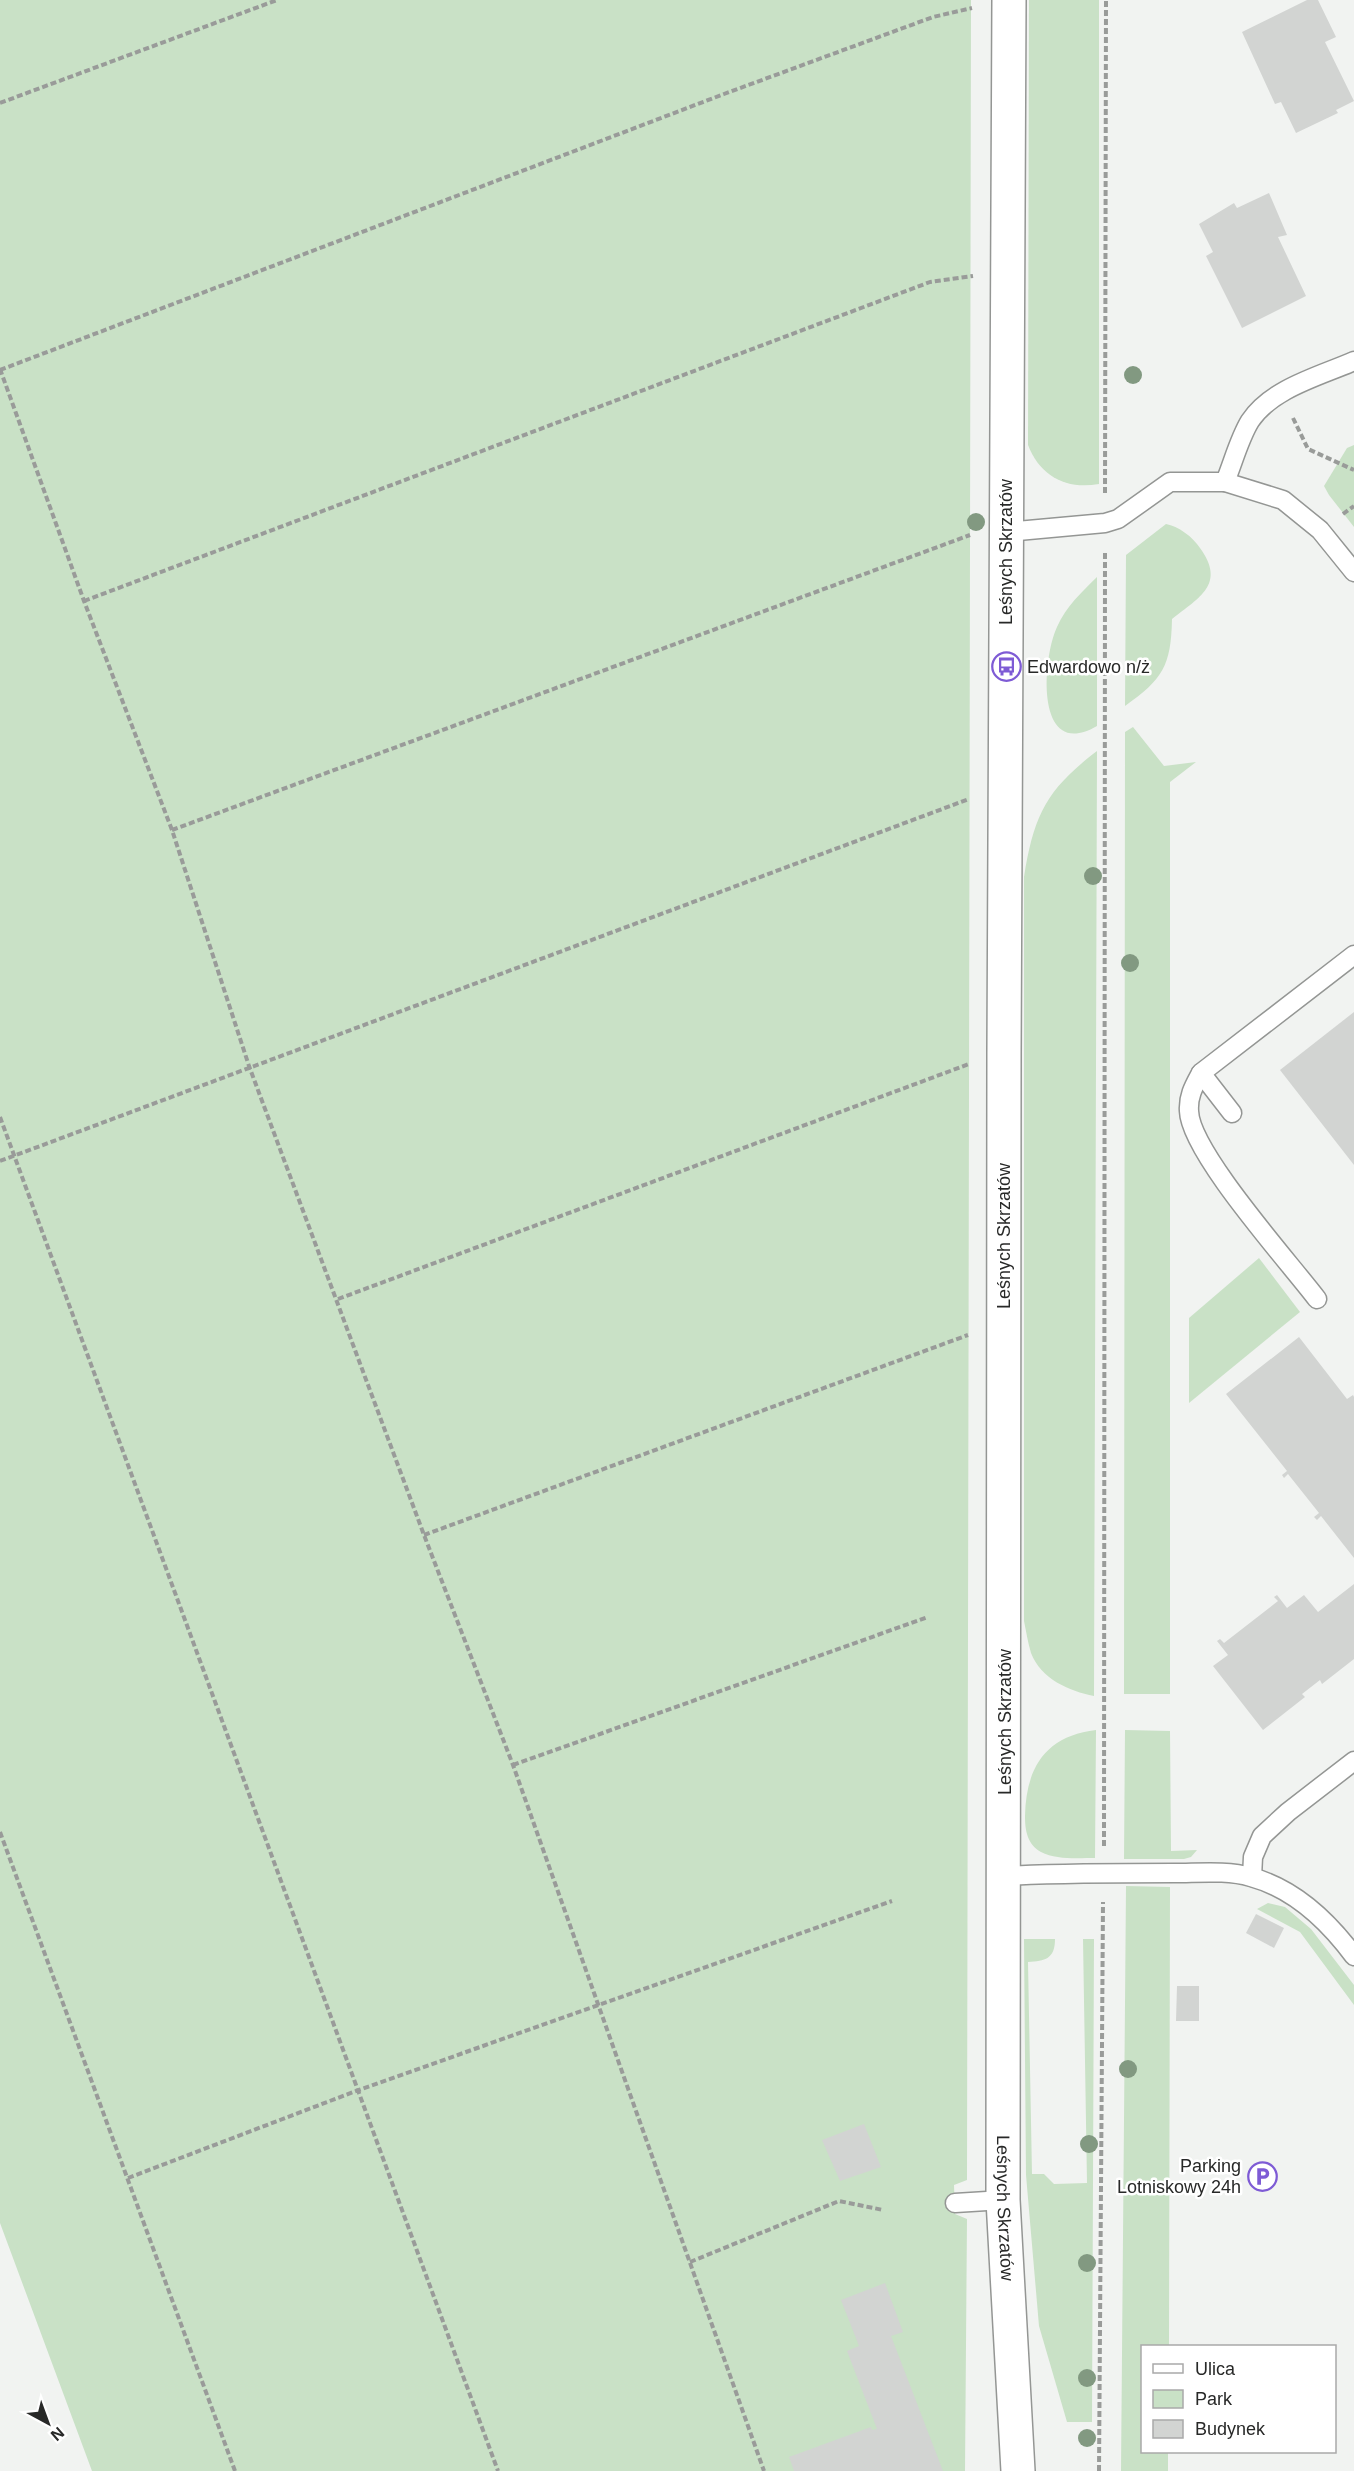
<svg xmlns="http://www.w3.org/2000/svg" width="1354" height="2471" font-family="Arial,sans-serif">
	<style>
		.green { fill: #c9e1c6 }
		.building { fill: #d2d4d2 }
		.lines { fill: none; stroke-linecap: round; stroke-linejoin: round }
		.service-casing { stroke: #949694; stroke-width: 21 }
		.minor-casing { stroke: #949694; stroke-width: 36 }
		.path { stroke: #999b99; stroke-width: 4; stroke-dasharray: 6 3; stroke-linecap: butt }
		.service { stroke: #fff; stroke-width: 18 }
		.minor { stroke: #fff; stroke-width: 33 }
		.tree { fill: #829981 }
		.labels { text-anchor: middle; dominant-baseline: central; stroke-width: 5; stroke-linejoin: round; paint-order: stroke }
		.street-label { font-size: 18px; fill: #282928; stroke: #fff }
		.poi-label { font-size: 18px; fill: #282928; stroke: #fff; text-anchor: start }
	</style>
	<rect width="100%" height="100%" fill="#f1f3f1"/>
	<g class="green">
		<path d="M0 0H971L967 2180 954 2185 955 2214 967 2219 965 2471H92L0 2223Z"/>
		<path d="M1029 0H1099V484C1066 490 1040 476 1028 445Z"/>
		<path d="M1354 445V527L1329 495 1324 486 1347 448Z"/>
		<path d="M1166 524C1178 526 1193 537 1200 548 1226 584 1200 597 1172 619 1171 666 1163 679 1125 706L1126 555Z"/>
		<path d="M1097 577V726C1035 762 1042 659 1057 627 1066 606 1082 592 1097 577Z"/>
		<path d="M1133 727 1164 766 1196 762 1170 782V1694H1124L1125 732Z"/>
		<path d="M1097 751 1094 1696C1069 1691 1041 1679 1031 1653 1028 1643 1026 1631 1024 1621V877C1034 815 1046 790 1097 751Z"/>
		<path d="M1259 1258 1300 1312 1189 1403V1318Z"/>
		<path d="M1096 1730 1095 1858C1078 1858 1056 1860 1041 1852 1027 1844 1025 1830 1025 1816 1026 1767 1046 1736 1096 1730Z"/>
		<path d="M1125 1730 1170 1731 1171 1851 1197 1850 1191 1857 1184 1859H1124Z"/>
		<path d="M1126 1886 1170 1887 1169 2346H1142V2452H1168V2471H1121Z"/>
		<path d="M1268 1903 1285 1907 1311 1929 1354 1985V2005L1300 1932 1257 1909Z"/>
		<path d="M1024 1939H1055C1055 1959 1045 1961 1028 1962L1032 2174H1044L1054 2184 1087 2183 1083 1939H1094L1092 2422H1067L1039 2326 1026 2175Z"/>
	</g>
	<g class="building">
		<path d="M1307 0H1318L1336 37 1325 42 1354 101 1336 110 1338 113 1296 133 1281 102 1275 104 1242 32Z"/>
		<path d="M1269 193 1287 235 1278 237 1306 296 1242 328 1206 256 1213 252 1199 224 1234 203 1237 208Z"/>
		<path d="M1354 1012V1165L1280 1070Z"/>
		<path d="M1299 1337 1347 1399 1353 1395 1354 1397V1558L1321 1516 1317 1520 1314 1517 1319 1513 1288 1474 1284 1478 1282 1475 1287 1471 1226 1394Z"/>
		<path d="M1354 1584V1659L1322 1684 1320 1680 1302 1694 1305 1697 1263 1730 1213 1666 1228 1655 1217 1641 1220 1639 1224 1643 1278 1601 1274 1597 1277 1595 1287 1608 1304 1595 1318 1612Z"/>
		<path d="M1256 1914 1284 1928 1274 1948 1246 1933Z"/>
		<path d="M1177 1986H1199V2021H1176Z"/>
		<path d="M864 2124 881 2167 840 2181 822 2140Z"/>
		<path d="M885 2283 903 2332 891 2336 943 2471H794L789 2457 871 2427 872 2430 877 2429 847 2351 859 2346 841 2300Z"/>
	</g>
	<g class="lines">
		<defs>
			<g id="service">
				<path d="M1225 482 1283 500 1320 530 1354 572"/>
				<path d="M1006 532 1105 523 1118 519 1170 482H1225C1233 463 1239 439 1250 421 1272 388 1320 376 1354 361"/>
				<path d="M1201 1073C1194 1086 1188 1096 1189 1111 1190 1152 1289 1262 1317 1299"/>
				<path d="M1232 1113 1201 1073 1354 955"/>
				<path d="M1004 1876C1061 1873 1117 1873 1174 1873 1199 1873 1227 1870 1251 1877 1295 1889 1328 1921 1354 1956"/>
				<path d="M1252 1877 1253 1857 1262 1836 1288 1812 1354 1761"/>
				<path d="M955 2203 1003 2200"/>
			</g>
			<g id="minor">
				<path id="s1" d="M1009 0 1004 1054 1003 2200 1018 2471"/>
			</g>
		</defs>
		<use href="#service" class="service-casing"/>
		<use href="#minor" class="minor-casing"/>
		<g class="path">
			<path d="M0 103 277 0"/>
			<path d="M0 369 84 601 172 830 249 1066 424 1535 513 1765 764 2471"/>
			<path d="M0 370 724 94 933 17 972 8"/>
			<path d="M1293 418 1308 449 1354 470"/>
			<path d="M1105 493 1106 0"/>
			<path d="M1343 514 1354 506"/>
			<path d="M84 601 930 282 973 276"/>
			<path d="M172 830 970 535"/>
			<path d="M0 1117 498 2471"/>
			<path d="M0 1161 969 799"/>
			<path d="M338 1299 969 1064"/>
			<path d="M424 1535 968 1335"/>
			<path d="M513 1765 928 1617"/>
			<path d="M0 1832 235 2471"/>
			<path d="M1104 1846 1105 552"/>
			<path d="M128 2178 356 2091 892 1901"/>
			<path d="M690 2262 839 2201 883 2210"/>
			<path d="M1099 2471 1103 1902"/>
		</g>
		<use href="#service" class="service"/>
		<use href="#minor" class="minor"/>
	</g>
	<g class="tree">
		<circle cx="1133" cy="375" r="9"/>
		<circle cx="976" cy="522" r="9"/>
		<circle cx="1093" cy="876" r="9"/>
		<circle cx="1130" cy="963" r="9"/>
		<circle cx="1128" cy="2069" r="9"/>
		<circle cx="1089" cy="2144" r="9"/>
		<circle cx="1087" cy="2263" r="9"/>
		<circle cx="1087" cy="2378" r="9"/>
		<circle cx="1087" cy="2438" r="9"/>
	</g>
	<defs>
		<symbol id="bus-ring" viewBox="-11 -11 22 22"><circle r="9.5" fill="#fff" stroke="#7e5bd5" stroke-width="1.5"/><path d="M-5-6H5V4H4V6H2V4H-2V6H-4V4H-5ZM-3.5-4V0h7V-4ZM-3.5 1.2v1.5H-2V1.2ZM2 1.2v1.5H3.5V1.2Z" fill="#7e5bd5"/></symbol>
		<symbol id="parking-ring" viewBox="-11 -11 22 22"><circle r="9.5" fill="#fff" stroke="#7e5bd5" stroke-width="1.5"/><path d="M-3.5-5.5H1a3.5 3.5 0 0 1 0 7H-1V5.5H-3.5ZM-1-3.4V-.6H.8a1.4 1.4 0 0 0 0-2.8Z" fill="#7e5bd5"/></symbol>
	</defs>
	<g fill-rule="evenodd">
		<use href="#bus-ring" x="990" y="650" width="33" height="33"/>
		<use href="#parking-ring" x="1246" y="2160" width="33" height="33"/>
	</g>
	<g class="labels">
		<g class="street-label">
			<text transform="translate(1006 552) rotate(-90)">Leśnych Skrzatów</text>
			<text transform="translate(1004 1236) rotate(-90)">Leśnych Skrzatów</text>
			<text transform="translate(1005 1722) rotate(-90)">Leśnych Skrzatów</text>
			<text stroke="none"><textPath href="#s1" startOffset="2208">Leśnych Skrzatów</textPath></text>
		</g>
		<g class="poi-label">
			<text x="1027" y="667">Edwardowo n/ż</text>
			<text x="1241" y="2166" text-anchor="end">Parking<tspan x="1241" dy="21">Lotniskowy 24h</tspan></text>
		</g>
	</g>
	<rect x="1141" y="2345" width="195" height="108" fill="#ffffff" stroke="#a9a9a9" stroke-width="1.5"/>
	<rect x="1153" y="2364" width="30" height="9" fill="#ffffff" stroke="#a9a9a9" stroke-width="1.5"/>
	<text x="1195" y="2375" font-size="18" fill="#282928">Ulica</text>
	<rect x="1153" y="2390" width="30" height="18" fill="#c9e1c6" stroke="#a9a9a9" stroke-width="1.5"/>
	<text x="1195" y="2405" font-size="18" fill="#282928">Park</text>
	<rect x="1153" y="2420" width="30" height="18" fill="#d2d4d2" stroke="#a9a9a9" stroke-width="1.5"/>
	<text x="1195" y="2435" font-size="18" fill="#282928">Budynek</text>
	<g transform="translate(48 2423) rotate(139)" stroke="#ffffff" stroke-width="4.5" paint-order="stroke">
	<path d="M0-4.5L10 22L0 15L-10 22Z" fill="#282928"/>
	<text y="-9" font-size="16" font-weight="bold" text-anchor="middle" fill="#282928">N</text>
	</g>
</svg>
